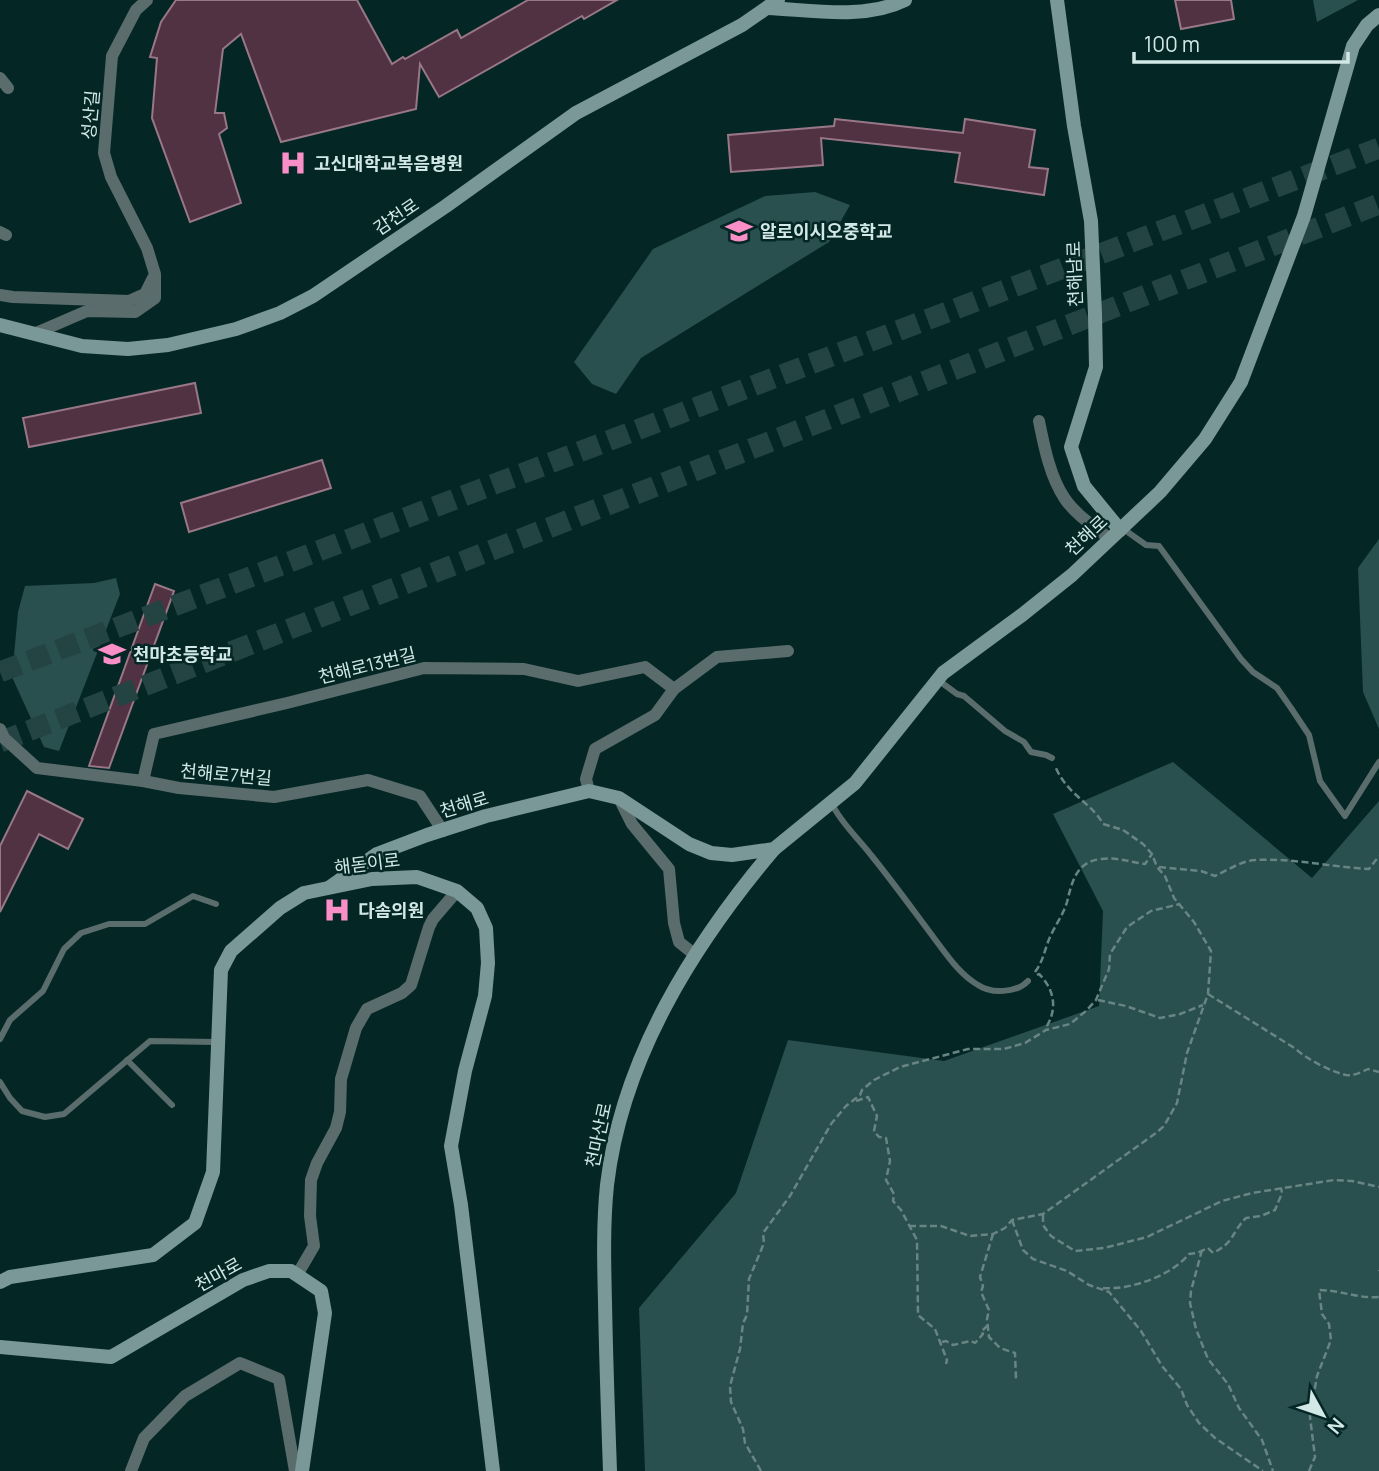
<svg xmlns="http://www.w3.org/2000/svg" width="1379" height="1471" font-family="Manrope,'Noto Sans KR',sans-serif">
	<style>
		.green { fill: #294f4e }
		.building { fill: #513242; stroke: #997787; stroke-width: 2 }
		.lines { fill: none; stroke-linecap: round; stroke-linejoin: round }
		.highway-tunnel { stroke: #234443; stroke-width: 21; stroke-dasharray: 21 10; stroke-linecap: butt }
		.path { stroke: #688584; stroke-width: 2.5; stroke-dasharray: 7 3.5; stroke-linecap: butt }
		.lane { stroke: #5a6c6c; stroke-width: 6 }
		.street { stroke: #5a6c6c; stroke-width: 12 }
		.secondary { stroke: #799897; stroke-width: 14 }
		.labels { text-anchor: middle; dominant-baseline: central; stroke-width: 5; stroke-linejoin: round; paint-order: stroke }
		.street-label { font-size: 18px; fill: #d1e8e7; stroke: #042726 }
		.poi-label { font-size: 18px; font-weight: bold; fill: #d1e8e7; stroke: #042726; text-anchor: start }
	</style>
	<rect width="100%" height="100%" fill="#042726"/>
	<g class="green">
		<path d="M1313 0H1358L1317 22Z"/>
		<path d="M815 192 850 205 829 242 641 358 616 394 592 384 574 362 653 249 765 196Z"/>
		<path d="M1379 539V729L1363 692 1358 568Z"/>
		<path d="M116 578 120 594 59 751 44 747 12 677 18 612 25 586 94 583Z"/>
		<path d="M1173 762 1312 878 1379 801V1471H645L639 1308 736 1193 788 1040 944 1061 1099 1006 1103 911 1053 814Z"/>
	</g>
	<g class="building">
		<path d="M176 0H357L392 64 403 57 405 59 457 30 461 38 528 0H617L584 19 582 16 439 97 420 64 416 109 281 142 241 34 223 49 215 113H224L227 128 219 134 241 203 190 222 152 118 157 58 150 57 161 22Z"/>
		<path d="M1175 0H1231L1234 19 1181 29Z"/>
		<path d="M835 119 963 133 965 119 1035 130 1029 167 1048 169 1044 195 955 182 960 153 821 138 823 165 731 172 728 135 834 126Z"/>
		<path d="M195 383 201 413 29 447 23 418Z"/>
		<path d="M322 460 331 488 189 532 181 503Z"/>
		<path d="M155 584 174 591 109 768 89 766Z"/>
		<path d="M27 791 83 819 68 849 39 834 0 912V846Z"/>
	</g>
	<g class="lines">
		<g class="highway-tunnel">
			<path d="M0 672 1379 148"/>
			<path d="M0 742 1379 204"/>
		</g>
		<g class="path">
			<path d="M1159 867 1201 871 1215 876C1228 870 1241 861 1255 860 1293 858 1331 867 1369 869L1379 856"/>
			<path d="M1035 972C1042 963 1044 953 1048 942 1053 928 1063 916 1067 902 1072 882 1076 861 1102 859 1117 857 1130 862 1145 864L1152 854"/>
			<path d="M1037 975 1039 974C1055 990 1058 1010 1045 1029L1046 1030"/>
			<path d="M1208 994 1296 1049C1306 1059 1332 1072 1346 1075 1354 1076 1362 1072 1368 1069L1379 1072"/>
			<path d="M1098 1000 1126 1006 1160 1018 1180 1014 1203 1005"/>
			<path d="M856 1101 868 1097 877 1116 874 1131 879 1137 886 1138 890 1161 886 1180 894 1194 893 1201 901 1210 917 1240 918 1315 935 1329 947 1360 946 1364"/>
			<path d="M1043 1215V1225L1051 1236 1075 1251 1104 1248 1147 1237 1222 1201 1252 1193 1334 1180 1352 1181 1379 1187"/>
			<path d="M1012 1220 1023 1250 1033 1259 1067 1271 1089 1285 1109 1292 1141 1331 1162 1366 1181 1389 1187 1405 1199 1423 1215 1438 1263 1471"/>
			<path d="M909 1226H941L970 1236 993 1234 1005 1228 1012 1220 1043 1214 1156 1133 1164 1126 1177 1103 1187 1053 1208 994 1211 951 1194 922 1174 898 1165 876 1157 867 1152 854 1143 844 1123 830 1103 824C1092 803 1067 795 1055 766"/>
			<path d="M993 1234 980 1277 983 1286 981 1292 989 1310 987 1319 989 1337 1000 1348 1015 1353 1016 1379"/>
			<path d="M1202 1250 1191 1291 1190 1303 1196 1329 1208 1359 1228 1384 1239 1408 1262 1440 1273 1471"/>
			<path d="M1379 1270V1271"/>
			<path d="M1103 1288C1131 1290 1171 1276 1189 1254L1197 1253 1208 1248 1213 1253C1235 1242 1231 1233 1246 1218L1261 1216 1275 1210 1282 1193 1281 1188"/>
			<path d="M942 1342 946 1341 953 1345 971 1341 975 1343 983 1334 981 1332 987 1326"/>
			<path d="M761 1471 745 1443 743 1429 731 1402 730 1386 740 1349 743 1323 747 1315 749 1279 764 1243 763 1233 790 1196 831 1124 846 1106 860 1095 862 1090 874 1080 900 1067 968 1049H1004L1025 1043 1046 1030 1070 1024 1086 1011 1096 1000 1109 969 1110 954 1127 927 1151 911 1180 904"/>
			<path d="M1309 1471 1315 1457 1310 1417 1317 1376 1331 1340 1329 1324 1322 1314 1319 1290C1340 1290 1359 1299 1379 1297"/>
		</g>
		<g class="lane">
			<path d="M1122 528 1146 545 1159 546 1241 659 1253 672 1277 688 1291 708 1309 735 1320 781 1345 816 1379 762"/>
			<path d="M938 680 957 694 964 696 1005 731 1024 742 1031 752 1046 755 1052 758"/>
			<path d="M832 804C841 823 858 838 871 855 893 882 913 910 934 938 946 954 960 975 978 985 991 994 1017 993 1028 981"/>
			<path d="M0 1039 10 1020 43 991 64 949 81 933 109 924H145L193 896 216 904"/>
			<path d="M127 1060 172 1105"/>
			<path d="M0 1082 10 1098 22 1111 45 1117 64 1114 150 1041 217 1042"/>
		</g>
		<g class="street">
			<path d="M0 78 8 88"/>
			<path d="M0 232 6 235"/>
			<path d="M0 295 13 297 129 301 145 294 153 278"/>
			<path d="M36 333 87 311 135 312 155 298V274L147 248 111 177 104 153 112 56 136 10 147 0"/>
			<path d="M1039 421C1044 446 1050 477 1065 499 1076 515 1095 527 1110 539"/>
			<path d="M0 729 4 738 37 768 143 781 179 788 274 797 368 780 420 796 443 831"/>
			<path d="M143 781 154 734 287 703 424 668 524 669 578 681 645 667 674 689"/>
			<path d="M589 791 586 779 595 749 655 715 674 689 717 657 788 651"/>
			<path d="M619 798 632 824 669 869 674 923 679 942 694 954"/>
			<path d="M297 1275 314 1246 310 1216 311 1180 317 1163 336 1128 340 1112 341 1079 356 1028 367 1009 402 993 411 985 429 927 433 919 457 891"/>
			<path d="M131 1471 144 1438 185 1396 240 1363 279 1379 295 1471"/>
		</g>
		<g class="secondary">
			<path d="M1057 0 1074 126 1091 221 1095 314 1096 367 1071 447 1084 486 1120 530"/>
			<path d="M768 8C812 10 865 20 905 0"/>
			<path d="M0 325 82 346 128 349 168 345 236 329 280 313 313 296 446 206 576 113 742 25 778 0"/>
			<path d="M330 887 377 854 427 835 486 816 589 791 619 798 689 844 711 853 732 855 774 849 855 783 943 673 1022 615 1072 575 1160 492 1205 439 1241 382 1304 216 1353 46 1367 25 1379 15"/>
			<path d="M0 1282 10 1277 153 1255 195 1223 213 1172 221 970 231 951 280 908 304 893 372 879 417 877 457 891 477 908 486 928 488 963 485 996 465 1071 451 1146 461 1205 493 1471"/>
			<path d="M0 1347 111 1357 243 1280 269 1271H291L321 1291 325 1313 302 1471"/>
			<path d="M610 1471C608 1415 606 1358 605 1302 604 1263 603 1224 607 1185 622 1058 693 945 774 849"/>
		</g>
	</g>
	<defs>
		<symbol id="hospital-bare" viewBox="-9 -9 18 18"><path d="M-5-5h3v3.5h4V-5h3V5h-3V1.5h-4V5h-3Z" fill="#fa8fc7" stroke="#042726" stroke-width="2.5" paint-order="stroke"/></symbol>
		<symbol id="school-bare" viewBox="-9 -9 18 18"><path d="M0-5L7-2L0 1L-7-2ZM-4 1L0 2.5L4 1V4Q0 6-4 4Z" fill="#fa8fc7" stroke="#042726" stroke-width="2.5" paint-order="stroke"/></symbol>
	</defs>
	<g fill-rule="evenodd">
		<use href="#hospital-bare" x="274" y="144" width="38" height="38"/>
		<use href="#school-bare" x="720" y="212" width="38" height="38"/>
		<use href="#school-bare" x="93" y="635" width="38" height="38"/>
		<use href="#hospital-bare" x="318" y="891" width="38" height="38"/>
	</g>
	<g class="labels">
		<g class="street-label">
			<text transform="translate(90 115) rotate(-85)">성산길</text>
			<text transform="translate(396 216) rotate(-34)">감천로</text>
			<text transform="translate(1074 274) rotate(-92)">천해남로</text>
			<text transform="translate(1086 535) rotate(-43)">천해로</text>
			<text transform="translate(367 665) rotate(-14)">천해로13번길</text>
			<text transform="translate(226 774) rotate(5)">천해로7번길</text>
			<text transform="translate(464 804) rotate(-17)">천해로</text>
			<text transform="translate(367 863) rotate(-7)">해돋이로</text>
			<text transform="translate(598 1135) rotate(-78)">천마산로</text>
			<text transform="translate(218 1274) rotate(-29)">천마로</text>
		</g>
		<g class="poi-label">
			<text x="314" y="163">고신대학교복음병원</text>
			<text x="760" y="231">알로이시오중학교</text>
			<text x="133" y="654">천마초등학교</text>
			<text x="358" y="910">다솜의원</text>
		</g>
	</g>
	<g transform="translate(1323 1415) rotate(130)" stroke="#042726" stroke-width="5" paint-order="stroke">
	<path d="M0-5L12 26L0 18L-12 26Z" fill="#d1e8e7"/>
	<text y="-10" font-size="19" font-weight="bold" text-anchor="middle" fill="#d1e8e7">N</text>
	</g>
	<path d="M1134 52v10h214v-10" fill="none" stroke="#d1e8e7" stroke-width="3.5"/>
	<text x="1144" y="52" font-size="21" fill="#d1e8e7" stroke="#042726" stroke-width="5" paint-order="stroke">100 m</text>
</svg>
